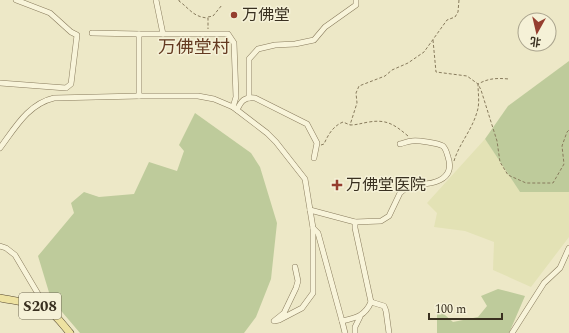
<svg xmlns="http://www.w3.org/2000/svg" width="569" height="333" font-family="Spectral,'Noto Sans SC',serif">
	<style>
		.farmland { fill: #e3e2b5 }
		.green { fill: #becb9b }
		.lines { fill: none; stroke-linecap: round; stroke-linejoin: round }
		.minor-casing { stroke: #887b5d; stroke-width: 6 }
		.major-casing { stroke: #564831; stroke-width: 8 }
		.path { stroke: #887b5d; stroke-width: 1; stroke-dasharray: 3 2; stroke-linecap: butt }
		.minor { stroke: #f8f4da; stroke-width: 5 }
		.major { stroke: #eee2a1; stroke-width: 7 }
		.poi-dot { fill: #953e2f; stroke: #f5f1d7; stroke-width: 1.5 }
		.labels { text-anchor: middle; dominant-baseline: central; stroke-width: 3; stroke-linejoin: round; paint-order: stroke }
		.shield { fill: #f5f1d7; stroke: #716a57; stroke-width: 1 }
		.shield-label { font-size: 15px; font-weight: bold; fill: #393020 }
		.poi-label { font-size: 16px; fill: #393020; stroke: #f5f1d7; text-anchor: start }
		.quarter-label { font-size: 18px; fill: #643a21; stroke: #f5f1d7 }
	</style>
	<rect width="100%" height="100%" fill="#ede8c7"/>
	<path class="farmland" d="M485 139 520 192H569V237L531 287 493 270 494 242 465 231 434 227 437 213 427 203Z"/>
	<g class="green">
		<path d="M569 61V192H520L485 139 508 106Z"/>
		<path d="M195 113 251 153 260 167 277 223 271 279 256 317 244 333H80L51 299 38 256 74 213 71 203 84 192 99 197 134 194 149 162 177 171 184 151 179 145Z"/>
		<path d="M498 289 525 296 509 333H437V308L453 322 478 317 487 306 481 296Z"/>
	</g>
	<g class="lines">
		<defs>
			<g id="minor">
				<path d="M156 0 163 34"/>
				<path d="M92 33 139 34H228L234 43 236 97 233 107"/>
				<path d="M139 34V96"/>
				<path d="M0 83 66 88 71 84 77 35 71 32 50 13 16 0"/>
				<path d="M249 98V59L258 49 275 45 295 44 314 40 325 27 356 5V0"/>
				<path d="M237 110C241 101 244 97 255 98L307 124 317 143 314 158"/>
				<path d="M0 148C15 128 28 104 54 98L139 96H198L214 99 233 107 267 133 276 142 305 179 313 228 318 233 342 321C356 318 365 316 371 302L355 228V222"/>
				<path d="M310 210 355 222 381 221 389 216 400 193 412 183C430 186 456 181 448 157 447 153 446 149 443 146 438 143 417 140 412 141 408 141 404 143 400 144"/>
				<path d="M0 246 6 248 15 255 47 309"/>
				<path d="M295 267 298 281 296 288 284 313 274 321 279 320 302 308 313 293V228"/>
				<path d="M371 302 384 306 386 311 389 333"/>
				<path d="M342 321 345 333"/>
				<path d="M355 333V327L360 317"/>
				<path d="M512 333 544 283 560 268 569 248"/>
			</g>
			<path id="major" d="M0 298C15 301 32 302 46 309 55 313 63 325 70 333"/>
		</defs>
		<use href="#minor" class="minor-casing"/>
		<use href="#major" class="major-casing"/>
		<g class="path">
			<path d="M179 0V1C190 9 193 17 208 18V29"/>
			<path d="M208 17 213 16 222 5"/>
			<path d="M433 40 436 72 467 76 478 84C489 78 497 78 509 79"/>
			<path d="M408 136C395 125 387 119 369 122 362 123 357 125 350 125L357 103 356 93 359 86 385 76 392 70 408 63 424 52 447 20 455 17 458 12 459 0"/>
			<path d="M321 145 324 144C328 135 333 126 343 122L350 125"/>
			<path d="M454 161C459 144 472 130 477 112 480 104 478 93 478 84L481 90 497 141 500 162 508 175 526 183H553L564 164 562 146 567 132 569 130"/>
		</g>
		<use href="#minor" class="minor"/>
		<use href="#major" class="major"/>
	</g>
	<g class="poi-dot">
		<circle cx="234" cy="15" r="4"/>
		<path d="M335 179h4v4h4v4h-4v4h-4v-4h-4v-4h4z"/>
	</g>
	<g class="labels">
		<rect class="shield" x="19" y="293" width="42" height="26" rx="3"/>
		<g class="shield-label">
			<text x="40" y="306">S208</text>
		</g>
		<g class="poi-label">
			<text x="242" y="15">万佛堂</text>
			<text x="346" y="185">万佛堂医院</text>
		</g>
		<g class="quarter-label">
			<text x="194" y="47">万佛堂村</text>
		</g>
	</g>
	<g transform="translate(537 32) rotate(188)"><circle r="19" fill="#f5f1d7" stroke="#aaa48e"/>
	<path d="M0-3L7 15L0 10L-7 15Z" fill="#953e2f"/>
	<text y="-6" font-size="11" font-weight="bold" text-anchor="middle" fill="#393020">北</text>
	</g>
	<path d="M429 313v6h73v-6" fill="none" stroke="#393020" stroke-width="2"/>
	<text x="435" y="313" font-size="12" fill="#393020" stroke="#f5f1d7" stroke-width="3" paint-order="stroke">100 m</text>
</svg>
